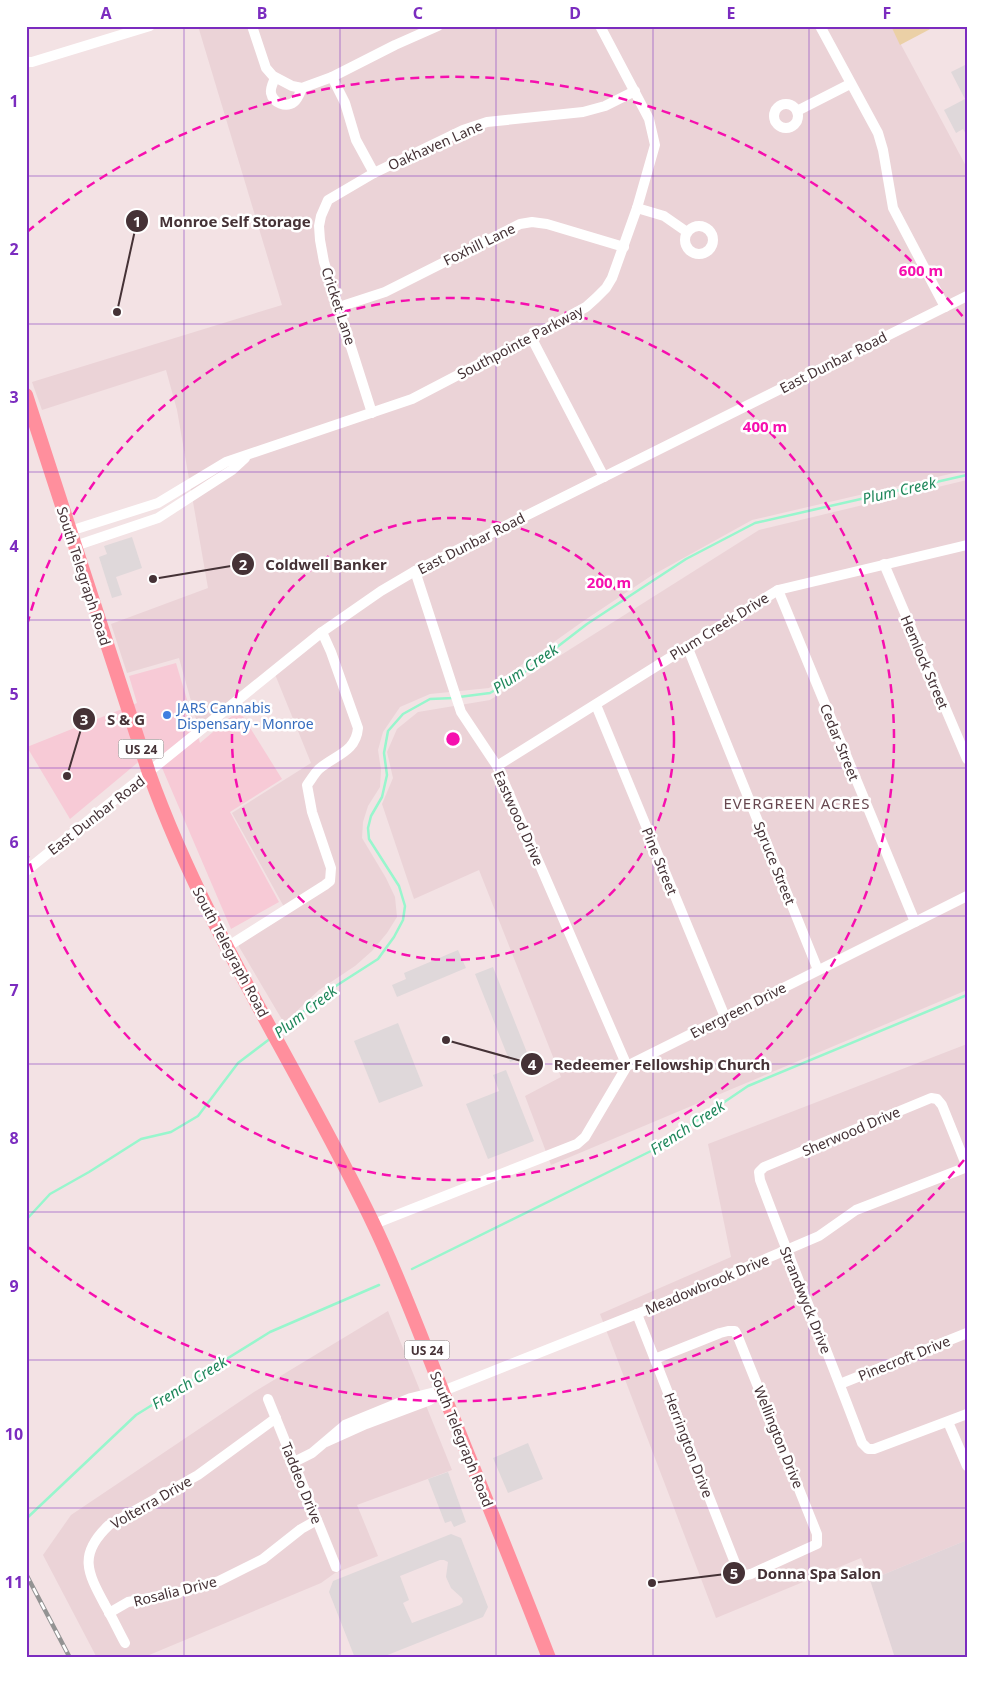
<svg xmlns="http://www.w3.org/2000/svg" width="993" height="1684" font-family="'Noto Sans',sans-serif">
	<style>
		.residential { fill: #ebd3d7 }
		.commercial { fill: #f7cad6 }
		.industrial { fill: #e1d4d8 }
		.green { fill: #ebd0a6 }
		.parking { fill: #dfd8da; fill-rule: evenodd }
		.lines { fill: none; stroke-linecap: round; stroke-linejoin: round }
		.stream { stroke: #98f6cd; stroke-width: 2.5 }
		.minor { stroke: #fff; stroke-width: 10 }
		.major { stroke: #ff8f9d; stroke-width: 14 }
		.rail-casing { stroke: #939393; stroke-width: 4.5 }
		.rail { stroke: #fff; stroke-width: 2.5; stroke-dasharray: 8; stroke-linecap: butt }
		.grid { fill: none; stroke: #7b2cbf; stroke-width: 1; stroke-opacity: 0.55 }
		.ring { fill: none; stroke: #f60fae; stroke-width: 2.5; stroke-dasharray: 9 6 }
		.shop-dot { fill: #3f7fe0; stroke: #fff; stroke-width: 2 }
		.labels { text-anchor: middle; dominant-baseline: central; stroke-width: 5; stroke-linejoin: round; paint-order: stroke }
		.shield { fill: #fff; stroke: #7d7072; stroke-width: 1 }
		.shield-label { font-size: 12px; font-weight: bold; fill: #453236 }
		.street-label { font-size: 14px; fill: #453236; stroke: #fff }
		.shop-label { font-size: 14px; fill: #366cbe; stroke: #fff; text-anchor: start }
		.water-label { font-size: 15px; font-style: italic; fill: #1e865a; stroke: #fff }
		.neighbourhood-label { font-size: 15px; letter-spacing: 1px; fill: #684850; stroke: #fff }
		.centre { fill: #f60fae; stroke: #fff; stroke-width: 2.5 }
		.ring-label { font-size: 15px; text-anchor: middle; font-weight: bold; fill: #f60fae; stroke: #fff; stroke-width: 5; stroke-linejoin: round; paint-order: stroke }
		.leader { fill: none; stroke: #453236; stroke-width: 2 }
		.callout-dot { fill: #453236; stroke: #fff; stroke-width: 2 }
		.mark-label { font-size: 15px; text-anchor: middle; font-weight: bold; fill: #fff }
		.callout-label { font-size: 15px; text-anchor: middle; font-weight: bold; fill: #453236; stroke: #fff; stroke-width: 5; stroke-linejoin: round; paint-order: stroke }
		.neatline { fill: none; stroke: #7b2cbf; stroke-width: 2 }
		.grid-label { font-size: 16px; text-anchor: middle; font-weight: bold; fill: #7b2cbf }
	</style>
	<rect width="100%" height="100%" fill="#f3e2e4"/>
	<g class="residential">
		<path d="M198 26H891L967 168V470L752 520 651 576 582 622 489 688 430 694 400 707 383 732 378 750 381 770 380 787 368 806 363 822 362 838 386 878 395 897 397 917 387 933 372 951 355 966 319 990 284 1023 238 945 288 914 232 813 311 763 272 667 198 726 179 658 127 673 111 624 208 588 177 410 166 370 42 410 32 382 282 305Z"/>
		<path d="M967 480V990L551 1165 525 1096 561 1077 479 870 414 899 382 804 393 778 387 752 397 729 418 712 490 700 759 530Z"/>
		<path d="M967 1044V1540L870 1580 861 1558 716 1618 600 1314 731 1257 708 1144Z"/>
		<path d="M388 1311 452 1470 357 1505 378 1556 335 1573 321 1583 142 1658H97L43 1555 71 1515 254 1392Z"/>
	</g>
	<path class="commercial" d="M176 663 200 743 239 710 282 779 230 812 279 902 231 929 154 749 70 819 27 747 137 703 129 676Z"/>
	<path class="industrial" d="M967 1540V1658H895L870 1580Z"/>
	<path class="green" d="M891 26H936L900 45Z"/>
	<g class="parking">
		<path d="M967 64V136L963 129 956 133 944 110 965 99 951 72Z"/>
		<path d="M132 537 142 568 116 577 122 595 112 598 99 557 107 554 104 546Z"/>
		<path d="M458 950 466 968 397 997 392 985 406 979 404 973Z"/>
		<path d="M493 967 528 1055 510 1062 475 974Z"/>
		<path d="M398 1023 423 1086 379 1103 354 1041Z"/>
		<path d="M506 1070 534 1141 488 1159 466 1104 499 1091 493 1075Z"/>
		<path d="M528 1443 543 1479 508 1493 493 1458Z"/>
		<path d="M448 1472 466 1522 454 1527 451 1521 445 1523 428 1479Z"/>
		<path d="M451 1534 461 1538 488 1607 483 1617 380 1658H355L329 1592 333 1581ZM440 1560H444L448 1562 446 1577 451 1588 462 1598 463 1602 460 1605 412 1623 403 1603 409 1600 400 1576Z"/>
	</g>
	<g class="lines">
		<g class="stream">
			<path d="M459 697 490 693 522 674 587 624 686 559 755 523 967 475"/>
			<path d="M278 1033 328 991 378 959 394 937 403 920 405 906 399 886 369 839 368 828 371 816 382 797 387 775 384 753 388 731 403 714 430 699 454 698"/>
			<path d="M26 1220 50 1194 89 1172 141 1139 171 1132 198 1116 238 1063 271 1038"/>
			<path d="M412 1269 655 1149 748 1086 967 995"/>
			<path d="M26 1519 136 1415 270 1332 379 1285"/>
		</g>
		<g class="minor">
			<path d="M252 26 266 68 273 76 292 86 302 88 332 77 395 45 438 26"/>
			<path d="M820 26 878 133 883 150 893 208 945 307"/>
			<path d="M26 62H32L150 26"/>
			<path d="M332 77 345 103 356 140 374 173"/>
			<path d="M275 78C273 83 270 88 271 93 273 103 286 108 294 102 298 99 300 93 302 88"/>
			<circle cx="786" cy="116" r="12"/>
			<path d="M797 111 850 84"/>
			<path d="M637 208 664 216 687 232"/>
			<circle cx="699" cy="240" r="14"/>
			<path d="M339 307 385 292 520 224 532 222 547 224 624 247"/>
			<path d="M531 337 604 477"/>
			<path d="M372 413 324 262 320 240 319 226 321 216 328 200 374 173 463 130 487 122 583 112 605 106 635 91"/>
			<path d="M70 531 158 503 226 462 412 399 531 337 586 307 596 298 606 288 612 278 637 208 655 145 649 119 600 26"/>
			<path d="M75 546 158 518 232 470 245 458"/>
			<path d="M884 564 967 759"/>
			<path d="M415 571 461 712 497 766 627 1066"/>
			<path d="M778 590 915 922"/>
			<path d="M687 646 818 970"/>
			<path d="M596 705 725 1017"/>
			<path d="M497 766 778 590 967 545"/>
			<path d="M26 871 322 632 381 591 415 571 967 296"/>
			<path d="M227 947 325 885 330 881 331 868 312 812 307 785C311 780 314 774 319 769 335 755 356 752 358 728L331 652 322 632"/>
			<path d="M967 1167 942 1105 937 1099 931 1098 764 1167 759 1172 760 1180C793 1268 829 1355 862 1443L868 1449H874L967 1414"/>
			<path d="M374 1224 577 1144 585 1137 627 1066 967 896"/>
			<path d="M637 1314 737 1568 742 1576 751 1574 817 1544V1534L738 1337 735 1331H728L720 1333 655 1359"/>
			<path d="M840 1384 967 1333"/>
			<path d="M268 1399 336 1567"/>
			<path d="M948 1422 967 1466"/>
			<path d="M326 1442 366 1424 430 1400 443 1391 637 1314 819 1236 856 1210 967 1167"/>
			<path d="M294 1462 312 1453 345 1425 411 1398 439 1391"/>
			<path d="M109 1613 128 1602 176 1593 219 1581 263 1559 301 1529 317 1520"/>
			<path d="M125 1643C118 1630 112 1617 105 1605 87 1572 78 1554 109 1525L198 1475 276 1418"/>
		</g>
		<path class="major" d="M26 395 149 773C206 932 301 1072 373 1223 400 1279 421 1337 444 1395 479 1482 515 1570 549 1658"/>
		<defs>
			<path id="rail" d="M26 1574 70 1658"/>
		</defs>
		<use href="#rail" class="rail-casing"/>
		<use href="#rail" class="rail"/>
	</g>
	<path class="grid" d="M184 26V1658M340 26V1658M496 26V1658M653 26V1658M809 26V1658M26 176H967M26 324H967M26 472H967M26 620H967M26 768H967M26 916H967M26 1064H967M26 1212H967M26 1360H967M26 1508H967"/>
	<g class="ring">
		<circle cx="453" cy="739" r="221"/>
		<path d="M27 625A441 441 0 1 1 27 853"/>
		<path d="M964 1160A662 662 0 0 1 27 1246M27 232A662 662 0 0 1 964 318"/>
	</g>
	<circle class="shop-dot" cx="167" cy="715" r="5"/>
	<g class="labels">
		<g class="shield">
			<rect x="118.5" y="739.5" width="45" height="19" rx="4"/>
			<rect x="404.5" y="1340.5" width="45" height="19" rx="4"/>
		</g>
		<g class="shield-label">
			<text x="141" y="749">US 24</text>
			<text x="427" y="1350">US 24</text>
		</g>
		<g class="street-label">
			<text transform="translate(435 145) rotate(-24)">Oakhaven Lane</text>
			<text transform="translate(479 244) rotate(-26)">Foxhill Lane</text>
			<text transform="translate(339 306) rotate(72)">Cricket Lane</text>
			<text transform="translate(520 342) rotate(-28)">Southpointe Parkway</text>
			<text transform="translate(833 362) rotate(-27)">East Dunbar Road</text>
			<text transform="translate(471 543) rotate(-27)">East Dunbar Road</text>
			<text transform="translate(84 576) rotate(72)">South Telegraph Road</text>
			<text transform="translate(719 626) rotate(-32)">Plum Creek Drive</text>
			<text transform="translate(925 662) rotate(67)">Hemlock Street</text>
			<text transform="translate(840 742) rotate(68)">Cedar Street</text>
			<text transform="translate(96 815) rotate(-38)">East Dunbar Road</text>
			<text transform="translate(519 818) rotate(66)">Eastwood Drive</text>
			<text transform="translate(660 861) rotate(68)">Pine Street</text>
			<text transform="translate(775 863) rotate(68)">Spruce Street</text>
			<text transform="translate(231 952) rotate(62)">South Telegraph Road</text>
			<text transform="translate(738 1010) rotate(-27)">Evergreen Drive</text>
			<text transform="translate(851 1131) rotate(-23)">Sherwood Drive</text>
			<text transform="translate(707 1284) rotate(-23)">Meadowbrook Drive</text>
			<text transform="translate(806 1300) rotate(68)">Strandwyck Drive</text>
			<text transform="translate(904 1358) rotate(-22)">Pinecroft Drive</text>
			<text transform="translate(779 1437) rotate(68)">Wellington Drive</text>
			<text transform="translate(462 1439) rotate(68)">South Telegraph Road</text>
			<text transform="translate(689 1445) rotate(69)">Herrington Drive</text>
			<text transform="translate(302 1483) rotate(68)">Taddeo Drive</text>
			<text transform="translate(151 1502) rotate(-30)">Volterra Drive</text>
			<text transform="translate(175 1591) rotate(-14)">Rosalia Drive</text>
		</g>
		<g class="shop-label">
			<text x="177" y="707">JARS Cannabis<tspan x="177" dy="16">Dispensary - Monroe</tspan></text>
		</g>
		<g class="water-label">
			<text transform="translate(899 490) rotate(-13)">Plum Creek</text>
			<text transform="translate(525 668) rotate(-34)">Plum Creek</text>
			<text transform="translate(305 1011) rotate(-38)">Plum Creek</text>
			<text transform="translate(687 1127) rotate(-33)">French Creek</text>
			<text transform="translate(189 1382) rotate(-32)">French Creek</text>
		</g>
		<g class="neighbourhood-label">
			<text x="797" y="803">EVERGREEN ACRES</text>
		</g>
	</g>
	<circle cx="453" cy="739" r="8" class="centre"/>
	<g class="ring-label">
		<text x="921" y="276">600 m</text>
		<text x="765" y="432">400 m</text>
		<text x="609" y="588">200 m</text>
	</g>
	<path class="leader" d="M117 312L137 221M153 579L243 564M67 776L84 719M446 1040L532 1064M652 1583L734 1573"/>
	<g class="callout-dot">
		<circle cx="117" cy="312" r="5"/>
		<circle cx="153" cy="579" r="5"/>
		<circle cx="67" cy="776" r="5"/>
		<circle cx="446" cy="1040" r="5"/>
		<circle cx="652" cy="1583" r="5"/>
		<circle cx="137" cy="221" r="12"/>
		<circle cx="243" cy="564" r="12"/>
		<circle cx="84" cy="719" r="12"/>
		<circle cx="532" cy="1064" r="12"/>
		<circle cx="734" cy="1573" r="12"/>
	</g>
	<g class="mark-label">
		<text x="137" y="227">1</text>
		<text x="243" y="570">2</text>
		<text x="84" y="725">3</text>
		<text x="532" y="1070">4</text>
		<text x="734" y="1579">5</text>
	</g>
	<g class="callout-label">
		<text x="235" y="227">Monroe Self Storage</text>
		<text x="326" y="570">Coldwell Banker</text>
		<text x="126" y="725">S &amp; G</text>
		<text x="662" y="1070">Redeemer Fellowship Church</text>
		<text x="819" y="1579">Donna Spa Salon</text>
	</g>
	<rect width="993" height="1684" fill="none" stroke="#ffffff" stroke-width="55"/>
	<rect x="28" y="28" width="938" height="1628" class="neatline"/>
	<g class="grid-label">
		<text x="106" y="19">A</text>
		<text x="262" y="19">B</text>
		<text x="418" y="19">C</text>
		<text x="575" y="19">D</text>
		<text x="731" y="19">E</text>
		<text x="887" y="19">F</text>
		<text x="14" y="107">1</text>
		<text x="14" y="255">2</text>
		<text x="14" y="403">3</text>
		<text x="14" y="552">4</text>
		<text x="14" y="700">5</text>
		<text x="14" y="848">6</text>
		<text x="14" y="996">7</text>
		<text x="14" y="1144">8</text>
		<text x="14" y="1292">9</text>
		<text x="14" y="1440">10</text>
		<text x="14" y="1588">11</text>
	</g>
</svg>
